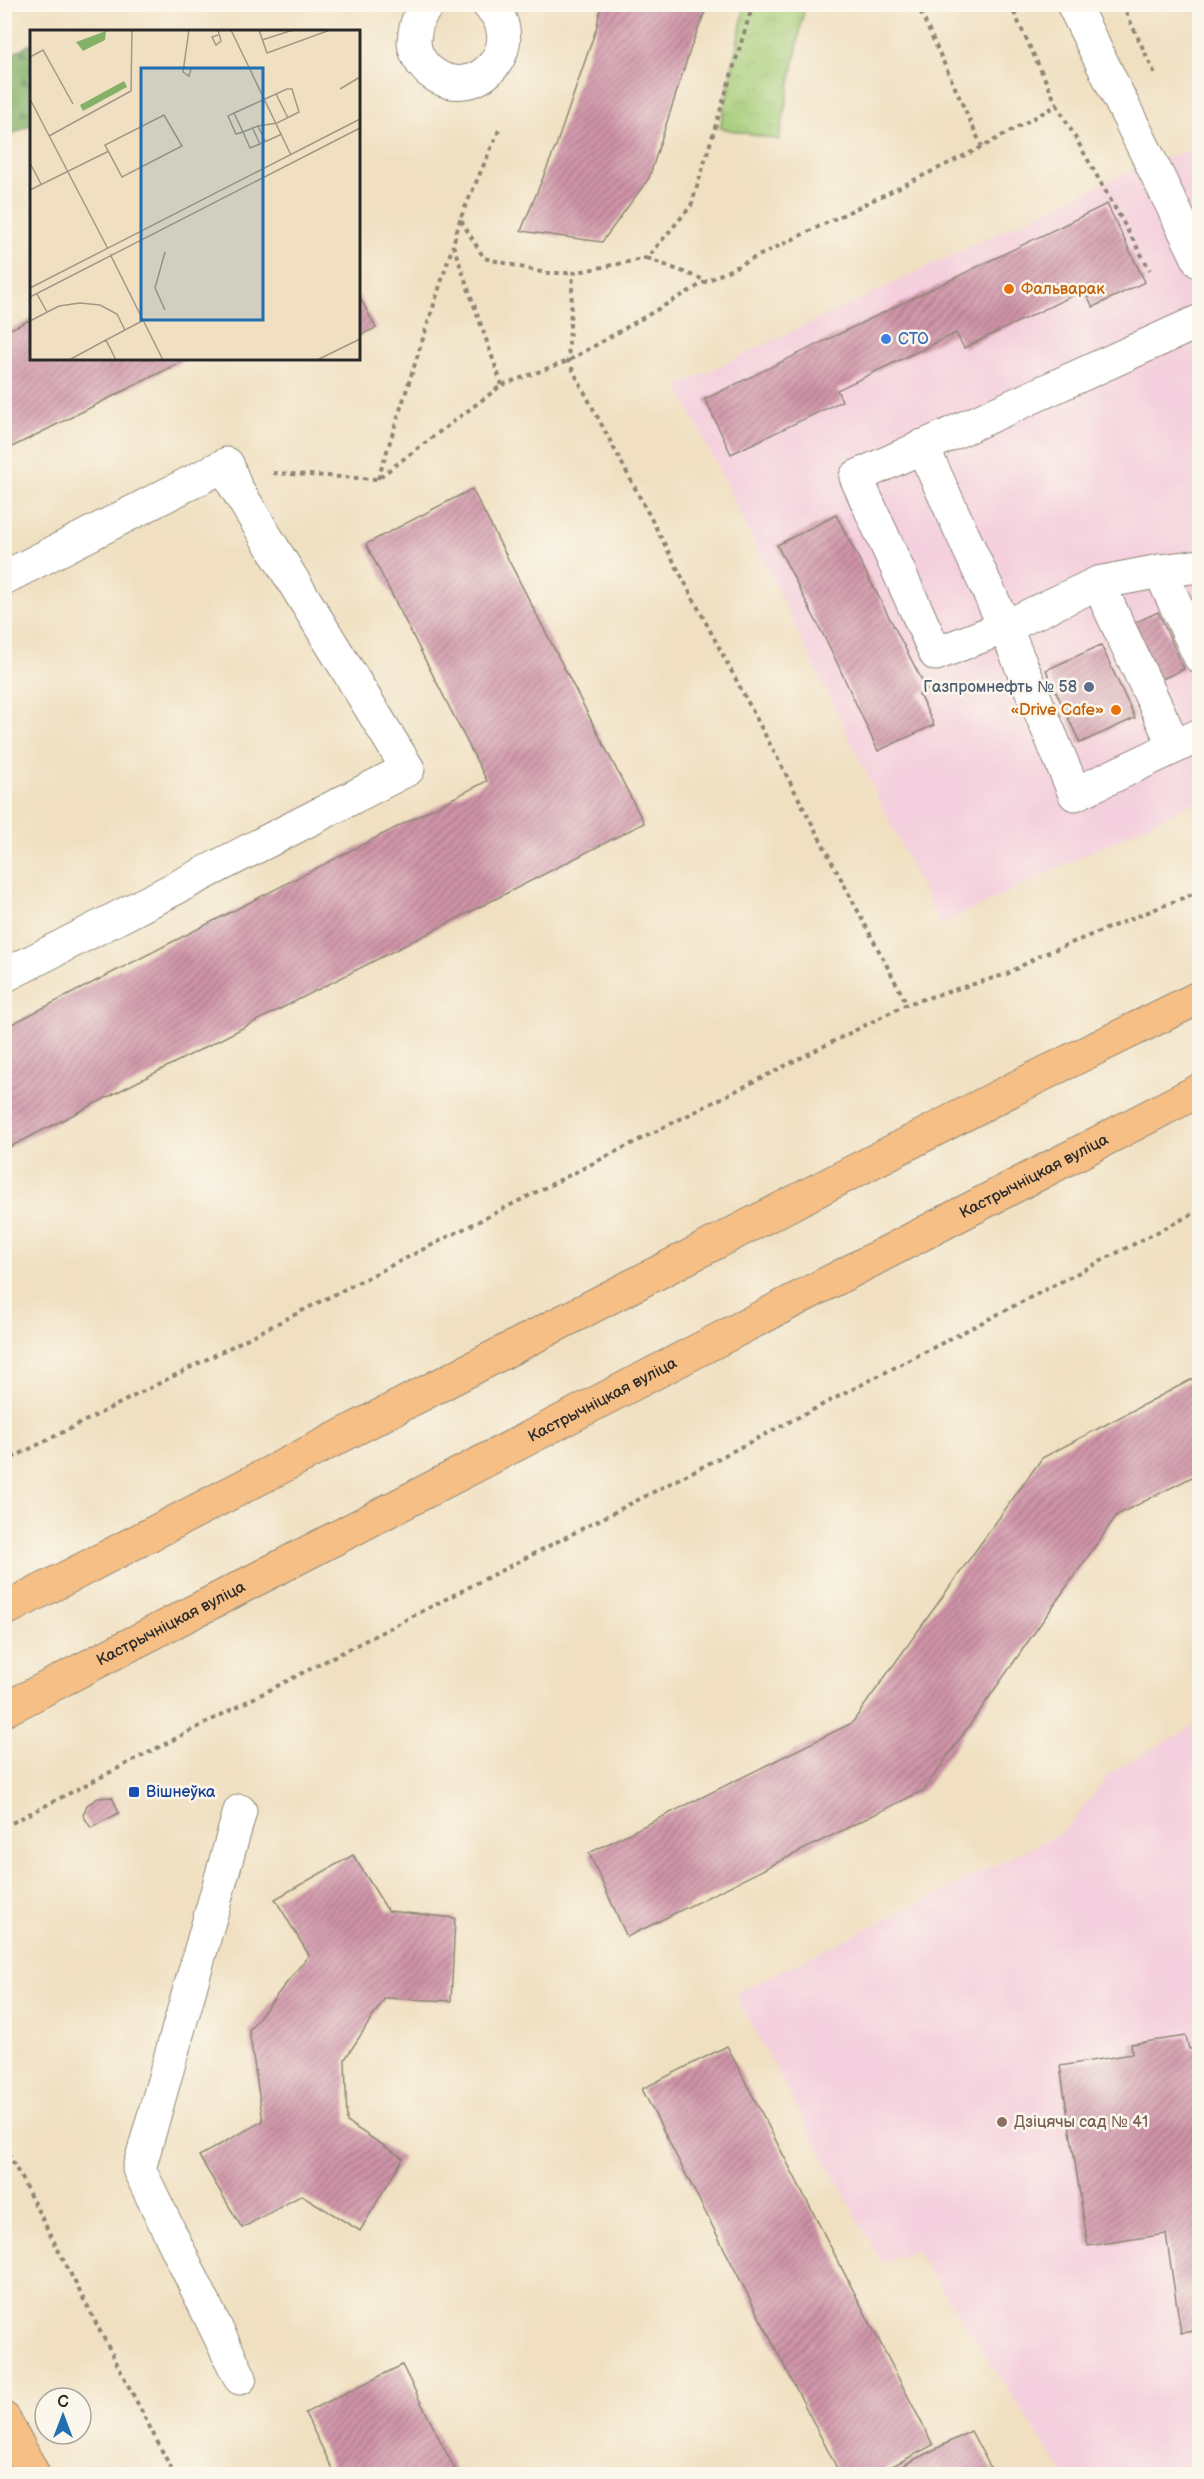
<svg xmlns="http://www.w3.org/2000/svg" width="1204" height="2479" font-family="'Balsamiq Sans',sans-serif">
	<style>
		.built { fill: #f4cfdd }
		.forest { fill: url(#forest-firs); stroke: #586e4a; stroke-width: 1.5 }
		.park { fill: url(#park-crowns); stroke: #687c51; stroke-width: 1.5 }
		.building { fill: url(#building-hatch) }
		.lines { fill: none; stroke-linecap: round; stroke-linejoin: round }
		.minor-casing { stroke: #8e8676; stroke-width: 35 }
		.major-casing { stroke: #8e8676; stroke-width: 35 }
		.path { stroke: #8e8676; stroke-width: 4; stroke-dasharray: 4.5 4.5; stroke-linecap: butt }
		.minor { stroke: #fff; stroke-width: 33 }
		.major { stroke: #f5bf86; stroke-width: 33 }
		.food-dot { fill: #e8710a; stroke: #fbf7ec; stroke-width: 2 }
		.shop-dot { fill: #3f7fe0; stroke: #fbf7ec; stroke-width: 2 }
		.service-dot { fill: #5c6f8a; stroke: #fbf7ec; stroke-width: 2 }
		.transit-dot { fill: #1a4fb4; stroke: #fbf7ec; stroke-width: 2 }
		.education-dot { fill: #8d6e63; stroke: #fbf7ec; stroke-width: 2 }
		.labels { text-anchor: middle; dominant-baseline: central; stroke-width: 5; stroke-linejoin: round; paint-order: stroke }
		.food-label { font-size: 16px; fill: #c56008; stroke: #fbf7ec; text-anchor: start }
		.shop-label { font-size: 16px; fill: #366cbe; stroke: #fbf7ec; text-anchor: start }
		.service-label { font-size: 16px; fill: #4e5e75; stroke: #fbf7ec; text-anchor: end }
		.street-label { font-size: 16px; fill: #2b2b2b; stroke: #fbf7ec }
		.transit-label { font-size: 16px; fill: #164399; stroke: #fbf7ec; text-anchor: start }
		.education-label { font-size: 16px; fill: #785e54; stroke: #fbf7ec; text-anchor: start }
		.inset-road { fill: none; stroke: #a19885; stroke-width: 1.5 }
		.view { fill: #1f6fb2; fill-opacity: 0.15; stroke: #1f6fb2; stroke-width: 3 }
		.inset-edge { fill: none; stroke: #2b2b2b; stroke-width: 3 }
	</style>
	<defs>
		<pattern id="forest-firs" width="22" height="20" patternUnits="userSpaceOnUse" patternTransform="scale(1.5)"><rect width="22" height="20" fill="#84b068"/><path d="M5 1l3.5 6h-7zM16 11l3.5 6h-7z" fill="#6c8f56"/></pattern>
		<pattern id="park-crowns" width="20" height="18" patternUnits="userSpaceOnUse" patternTransform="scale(1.5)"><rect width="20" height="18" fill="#a5cc77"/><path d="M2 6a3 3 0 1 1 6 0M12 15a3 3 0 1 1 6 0" fill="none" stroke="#8eaf67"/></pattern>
		<pattern id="building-hatch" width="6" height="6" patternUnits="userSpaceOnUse" patternTransform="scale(1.5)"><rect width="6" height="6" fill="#cf93a7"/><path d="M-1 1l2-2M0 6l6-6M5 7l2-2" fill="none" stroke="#a87888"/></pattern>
	</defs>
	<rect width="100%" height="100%" fill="#fbf7ec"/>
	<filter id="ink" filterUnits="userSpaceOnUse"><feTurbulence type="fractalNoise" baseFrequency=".0167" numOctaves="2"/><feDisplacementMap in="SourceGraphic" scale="12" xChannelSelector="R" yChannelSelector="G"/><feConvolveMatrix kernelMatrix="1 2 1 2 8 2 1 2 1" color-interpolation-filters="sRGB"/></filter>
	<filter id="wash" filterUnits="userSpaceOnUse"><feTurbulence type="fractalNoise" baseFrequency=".008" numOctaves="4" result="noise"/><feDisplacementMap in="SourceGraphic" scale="24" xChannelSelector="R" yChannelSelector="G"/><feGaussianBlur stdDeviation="1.35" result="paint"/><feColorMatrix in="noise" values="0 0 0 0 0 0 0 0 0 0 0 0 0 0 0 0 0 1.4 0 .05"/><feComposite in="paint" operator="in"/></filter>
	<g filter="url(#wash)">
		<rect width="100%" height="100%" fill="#f0e0c1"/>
		<g class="built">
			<path d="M1199 149V800L940 925 678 386 1150 161Z"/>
			<path d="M1199 1723V2474H1064L916 2251 881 2262 735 1994 1065 1831 1110 1773Z"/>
		</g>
		<path class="forest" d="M31 44V125L5 137V58Z"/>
		<path class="park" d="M745 5H805L779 140 720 128Z"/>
		<g id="blocks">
			<g class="building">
				<path d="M601 4H708L691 47 649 178 602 242 521 231 556 146 597 26Z"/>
				<path d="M1107 204 1145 282 1093 307 1084 290 964 348 956 333 837 390 842 401 731 454 705 399Z"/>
				<path d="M358 294 376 328 358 336Z"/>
				<path d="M32 319V358H189L4 451V332Z"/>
				<path d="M472 489 644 823 4 1150V1028L487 781 366 544Z"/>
				<path d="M836 515 927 690 919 694 934 725 878 751 832 652 777 545Z"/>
				<path d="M1158 612 1184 669 1158 681 1132 624Z"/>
				<path d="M1101 645 1135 718 1080 743 1046 670Z"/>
				<path d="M1200 1375V1473L1117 1515 924 1790 627 1937 589 1853 852 1723 1042 1458Z"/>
				<path d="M112 1797 119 1813 91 1828 83 1815 87 1805 98 1798Z"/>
				<path d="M353 1855 388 1911 455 1918 451 2001 385 1998 345 2059 347 2122 403 2158 360 2231 302 2195 242 2228 199 2156 263 2121 249 2030 309 1955 275 1899Z"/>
				<path d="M1186 2036 1189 2049 1200 2048V2330L1181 2333 1166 2234 1088 2246 1060 2066 1132 2054 1131 2044Z"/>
				<path d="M727 2046 933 2445 877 2474H840L642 2089Z"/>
				<path d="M402 2365 457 2474H335L305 2413Z"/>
				<path d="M971 2431 994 2474H886Z"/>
			</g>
		</g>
	</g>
	<g filter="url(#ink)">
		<use href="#blocks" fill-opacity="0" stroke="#8e8676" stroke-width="1.5"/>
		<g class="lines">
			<defs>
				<g id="minor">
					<path d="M429 4C418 13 415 28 414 41 414 52 421 63 428 70 474 110 532 44 488 4"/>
					<path d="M1073 4 1200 262"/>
					<path d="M922 446 1005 627 936 654 856 477 1200 321"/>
					<path d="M1160 571 1200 566"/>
					<path d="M4 578 227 464 235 486 408 769 4 976"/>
					<path d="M1098 583 1175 747"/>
					<path d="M1200 657 1160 571 1098 583 1005 627 1075 794 1200 735"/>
					<path d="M240 2378 139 2169 240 1811"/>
				</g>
				<g id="major">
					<path d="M4 1610 1027 1082 1200 997"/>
					<path id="s1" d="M4 1710 1200 1090"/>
					<path d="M4 2419 33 2474"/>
				</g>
			</defs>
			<use href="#minor" class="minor-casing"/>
			<use href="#major" class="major-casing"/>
			<g class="path">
				<path d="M753 4 691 206 647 258 573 273 568 361 907 1004"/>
				<path d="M917 4 982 147"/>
				<path d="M1010 4 1057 105"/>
				<path d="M1122 4 1156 76"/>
				<path d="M499 130 460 219 484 258 545 273H573"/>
				<path d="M460 219 453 245 502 385"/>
				<path d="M647 258 707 281"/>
				<path d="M273 473 377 479 502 385 568 361 707 281 982 147 1057 105 1150 270"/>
				<path d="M378 479 453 245"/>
				<path d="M4 1462 907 1004 1007 974 1039 956 1200 891"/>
				<path d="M4 1827 1200 1210"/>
				<path d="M4 2145 174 2474"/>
			</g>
			<use href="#minor" class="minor"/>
			<use href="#major" class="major"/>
		</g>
	</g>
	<g class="food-dot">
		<circle cx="1009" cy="289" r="6"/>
		<circle cx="1116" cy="710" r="6"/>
	</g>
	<circle class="shop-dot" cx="886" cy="339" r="6"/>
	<circle class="service-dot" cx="1089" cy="687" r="6"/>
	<rect class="transit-dot" x="128" y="1786" width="12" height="12" rx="3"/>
	<circle class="education-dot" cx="1002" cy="2122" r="6"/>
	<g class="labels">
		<g class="food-label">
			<text x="1021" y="289">Фальварак</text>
			<text x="1104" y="710" text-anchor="end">«Drive Cafe»</text>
		</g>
		<g class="shop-label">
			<text x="898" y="339">СТО</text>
		</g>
		<g class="service-label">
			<text x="1077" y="687">Газпромнефть № 58</text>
		</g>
		<g class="street-label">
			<text stroke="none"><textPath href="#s1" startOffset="1160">Кастрычніцкая вуліца</textPath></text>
			<text stroke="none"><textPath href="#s1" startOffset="674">Кастрычніцкая вуліца</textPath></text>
			<text stroke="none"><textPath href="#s1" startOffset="188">Кастрычніцкая вуліца</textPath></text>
		</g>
		<g class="transit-label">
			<text x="146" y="1792">Вішнеўка</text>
		</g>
		<g class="education-label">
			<text x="1014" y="2122">Дзіцячы сад № 41</text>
		</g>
	</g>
	<g transform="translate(30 30)">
		<rect width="330" height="330" fill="#f0e0c1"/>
		<path d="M76 1 75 10 53 21 46 12ZM94 51 97 57 53 81 50 75Z" fill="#84b068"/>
		<path class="inset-road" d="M201 0 261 125M229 0 237 23 300 0M188 5 182 7 186 15 191 11 188 0M232 10 263 0M0 27 13 20 43 74M155 37 161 39 159 46 153 42 159 0M310 59 330 47M246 64 258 88M0 69 78 219M204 83 213 102 206 104 198 86 204 83 235 69 257 59H262L269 82 247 93 228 96M134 85 152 116 92 147 75 115ZM222 97 230 114M19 106 101 61 102 0M235 111 228 96 213 102 220 118 230 114 252 104M0 133 11 154M0 160 79 121M80 224 133 330M0 258 330 89M7 264 17 282M0 267 330 98M135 280 125 258 135 222M0 291 29 276 50 273 70 275 87 284 95 300 114 290M39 330 76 310M86 330 76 310 95 300M287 330 330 309"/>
		<path class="view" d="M111 38H233V290H111Z"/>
		<rect width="330" height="330" class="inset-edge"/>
	</g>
	<rect width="1204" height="2479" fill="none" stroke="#fbf7ec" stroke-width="24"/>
	<g transform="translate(63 2416)"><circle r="28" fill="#fbf7ec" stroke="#a8a59f" stroke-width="1.5"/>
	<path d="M0-4.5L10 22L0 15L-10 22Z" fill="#1f6fb2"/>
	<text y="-9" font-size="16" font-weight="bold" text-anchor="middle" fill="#2b2b2b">С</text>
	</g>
</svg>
